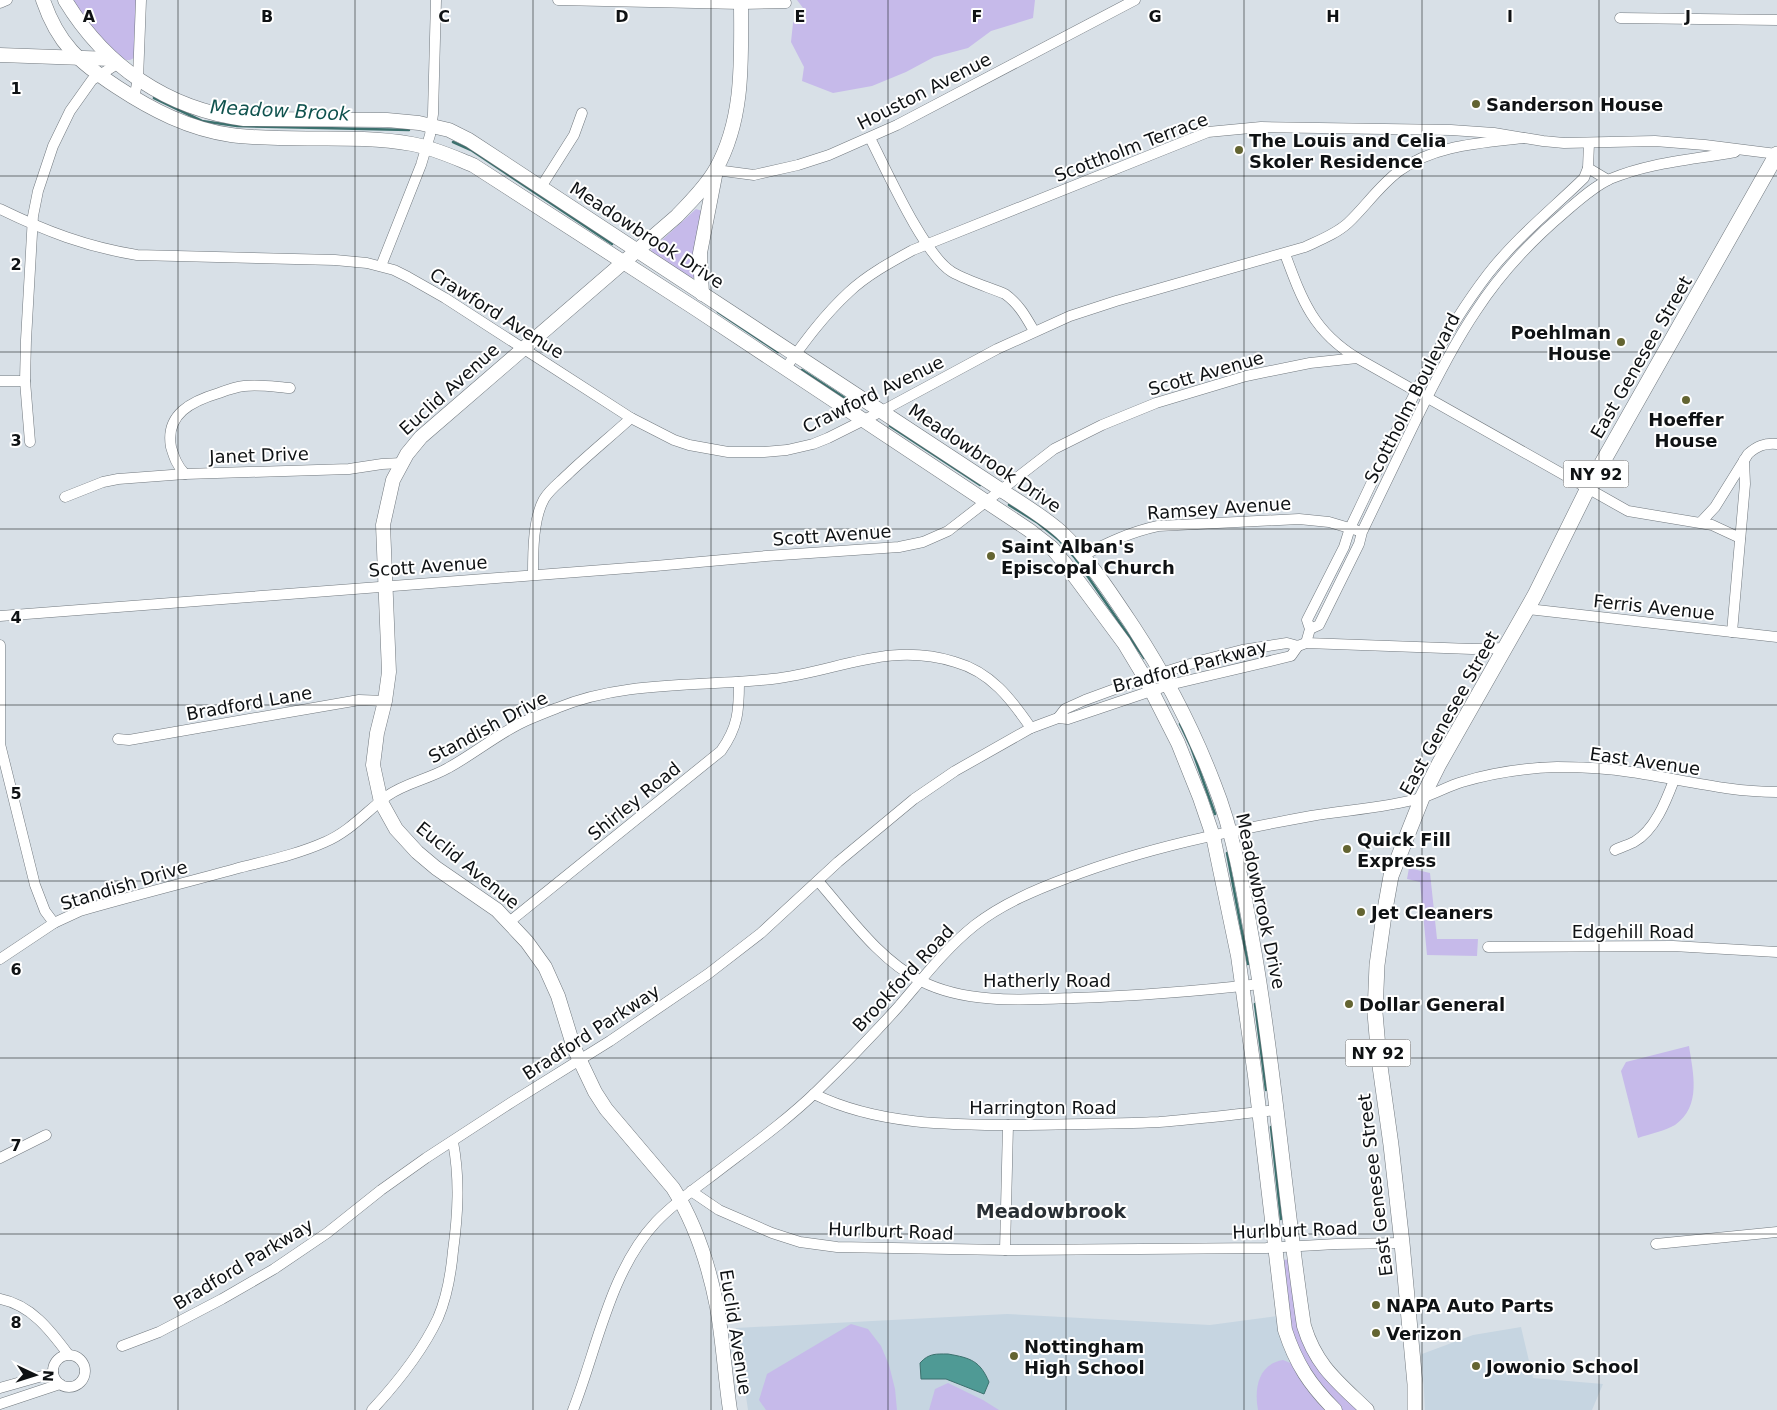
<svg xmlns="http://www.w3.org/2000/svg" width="1777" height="1410" font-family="'DejaVu Sans',sans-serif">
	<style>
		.built { fill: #c6d5e1 }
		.green { fill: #c6baea }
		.water { fill: #4f9a95; stroke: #3c716e }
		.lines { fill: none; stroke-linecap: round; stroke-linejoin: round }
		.stream { stroke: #3c716e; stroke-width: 2.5 }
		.street-casing { stroke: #71787e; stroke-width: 11 }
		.secondary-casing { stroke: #71787e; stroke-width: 15 }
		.primary-casing { stroke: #71787e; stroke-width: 16 }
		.street { stroke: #fff; stroke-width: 10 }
		.secondary { stroke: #fff; stroke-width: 14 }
		.primary { stroke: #fff; stroke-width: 15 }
		.grid { fill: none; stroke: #0f1214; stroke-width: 1; stroke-opacity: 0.55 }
		.poi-dot { fill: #636431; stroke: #fff; stroke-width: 2 }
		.labels { text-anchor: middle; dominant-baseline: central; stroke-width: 4; stroke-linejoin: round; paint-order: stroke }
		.shield { fill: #fff; stroke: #57595a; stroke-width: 1 }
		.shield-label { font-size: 16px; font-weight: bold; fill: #0f1214 }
		.street-label { font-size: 18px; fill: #0f1214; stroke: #fff }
		.poi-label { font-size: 18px; font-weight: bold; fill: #0f1214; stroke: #fff; text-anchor: start }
		.water-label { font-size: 19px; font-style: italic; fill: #0f524e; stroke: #fff }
		.neighbourhood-label { font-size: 19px; font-weight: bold; fill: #292f34; stroke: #fff }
		.grid-label { font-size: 16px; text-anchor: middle; font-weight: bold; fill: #0f1214; stroke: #fff; stroke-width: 4; stroke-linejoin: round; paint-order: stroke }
	</style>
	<rect width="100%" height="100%" fill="#d8e0e7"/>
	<g class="built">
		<path d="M1007 1314 1210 1325 1277 1316 1284 1349 1293 1364 1330 1410H748L736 1328Z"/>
		<path d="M1521 1327 1533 1378 1603 1384 1592 1410H1425L1422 1354 1473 1335Z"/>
	</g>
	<g class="green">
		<path d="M72 0H138L134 58 130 60H126L106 46 88 28Z"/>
		<path d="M797 0H1035L1033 18 991 31 968 48 934 57 906 72 872 86 833 93 802 81 804 67 791 42 793 23 803 8Z"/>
		<path d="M696 209 702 211 695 277 690 279 653 254 651 250Z"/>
		<path d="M1409 868 1430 873 1437 939H1478L1477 956 1427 955 1420 882 1407 879Z"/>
		<path d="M1689 1046C1693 1073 1702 1106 1675 1125 1665 1131 1649 1134 1638 1138L1621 1071 1626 1062Z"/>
		<path d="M1289 1259 1300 1319 1361 1410H1341L1319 1387 1293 1342 1284 1260Z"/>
		<path d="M851 1324 868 1329 881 1346 889 1365 895 1389 897 1410H766L759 1400 767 1374Z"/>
		<path d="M1283 1360 1293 1364 1330 1410H1258C1254 1389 1258 1364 1283 1360Z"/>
		<path d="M948 1383 983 1400 999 1410H929L935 1389Z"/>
	</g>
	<path class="water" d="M948 1354C971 1358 980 1361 989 1382L984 1394 946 1379H921L920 1363C929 1353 936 1354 948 1354Z"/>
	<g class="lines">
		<g class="stream">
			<path d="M154 98 202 121 237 126 409 130"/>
			<path d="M453 142 471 150 612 244"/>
			<path d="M718 312 778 352"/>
			<path d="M802 370 854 404"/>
			<path d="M890 426 980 485"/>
			<path d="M1009 505 1038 523 1059 540 1075 558 1144 658"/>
			<path d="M1180 724 1191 747 1215 814"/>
			<path d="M1227 853 1248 964"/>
			<path d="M1255 1004 1266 1090"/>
			<path d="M1271 1127 1281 1219"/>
		</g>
		<defs>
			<g id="street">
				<path d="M558 0 741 4 786 3"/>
				<path d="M0 3 7 0"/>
				<path d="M1620 18 1777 20"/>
				<path d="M134 98 138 79 141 0"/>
				<path d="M870 138C886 169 924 255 952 272 968 281 988 287 1005 294 1019 304 1026 317 1034 331"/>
				<path d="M1589 143 1588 168 1608 180"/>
				<path d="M716 170 754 175 798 165 829 155 897 125 1135 0"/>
				<path d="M541 187 574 135 582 113"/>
				<path d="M0 209C45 231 87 247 137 255L335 260 367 263 394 270 408 277 445 298 631 418 674 440 689 445 728 452H764L787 450 813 444 828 438 882 411 997 349 1070 316 1116 301 1305 247C1320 240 1336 234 1348 223 1366 206 1379 186 1399 171 1434 145 1481 143 1523 138"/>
				<path d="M1285 254C1302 300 1313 331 1357 358"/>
				<path d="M381 266 421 165 430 135 433 114 436 0"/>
				<path d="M785 369C805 341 824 315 849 292 867 275 891 262 913 250L1208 132 1261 127 1451 130 1494 133 1543 141 1564 143 1655 141 1705 145 1777 154"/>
				<path d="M0 381H25"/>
				<path d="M30 442 25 381 26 340 33 216 38 191 53 146 70 111 92 80 117 64"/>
				<path d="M185 474C177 466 174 457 171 447 165 414 192 401 219 393 227 390 235 387 244 386 259 384 276 387 290 388"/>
				<path d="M65 497 103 482 118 479 185 474 349 469 382 464 402 463"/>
				<path d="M1701 522 1715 507 1748 454C1757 446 1764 443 1777 444"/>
				<path d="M1082 556C1107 543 1130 532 1158 526L1299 519 1329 522 1356 530"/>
				<path d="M533 574C533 552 533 519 544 499 550 489 560 482 568 474 588 455 610 437 631 418"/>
				<path d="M1528 609 1777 637"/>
				<path d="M0 616 655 566 766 556 899 547 923 542 948 531 1054 449 1102 425 1156 403 1246 376 1310 363 1357 358 1628 511 1712 525 1740 538"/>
				<path d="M1310 629 1319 625 1359 544 1362 532C1380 495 1398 457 1416 420 1434 383 1453 345 1476 311 1500 274 1531 241 1564 213 1578 201 1593 187 1610 179 1651 162 1691 160 1735 152"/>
				<path d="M1732 632 1745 484 1744 460"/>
				<path d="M1306 643 1310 629 1307 620 1344 547 1350 528C1392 442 1429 351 1488 274 1516 238 1551 210 1584 178L1588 168"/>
				<path d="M0 645V744L35 885 45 911 54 923"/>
				<path d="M1058 718 1065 709 1085 700 1145 678 1203 660 1242 650 1287 643 1298 646 1306 643 1472 649 1505 648"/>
				<path d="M118 739 129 740 359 700 385 701"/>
				<path d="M1615 850C1621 847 1628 845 1634 842 1655 830 1666 801 1674 780"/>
				<path d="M818 881C848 915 879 960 921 981 966 1004 1024 1000 1074 998 1136 996 1198 991 1260 984"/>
				<path d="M509 922 721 751C738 727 739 711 739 682"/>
				<path d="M1488 947 1673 946 1777 952"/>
				<path d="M0 959 54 923 80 911C132 896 184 883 235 869 265 861 296 855 325 842 349 832 366 812 387 796 405 783 429 779 448 768 472 755 494 737 519 724 531 718 544 713 557 708 624 680 701 687 772 679 837 672 887 641 955 662 991 672 1011 699 1031 728"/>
				<path d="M814 1094C879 1126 955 1125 1026 1125 1070 1124 1115 1124 1159 1122 1198 1119 1237 1114 1276 1110"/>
				<path d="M0 1158 46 1135"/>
				<path d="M691 1191 719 1210 772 1233 800 1242 837 1247 1005 1250 1266 1248 1336 1244 1402 1243"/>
				<path d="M1656 1244 1777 1232"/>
				<path d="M1005 1250 1008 1125"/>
				<path d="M0 1299C31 1305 50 1330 68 1354"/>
				<path d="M122 1346 159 1332 222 1299 274 1269 327 1233 381 1190 426 1158 512 1102 610 1041 708 974 761 933 838 862 914 799 955 771 1031 728 1058 718 1068 719 1169 685 1291 656 1298 646"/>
				<circle cx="69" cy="1371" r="16"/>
				<path d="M0 1388 53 1373"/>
				<path d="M0 1404 60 1384"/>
				<path d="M372 1410C397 1383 422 1352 438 1318 447 1297 451 1273 453 1251 458 1214 460 1179 453 1142"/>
				<path d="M573 1410C597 1349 610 1271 656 1222 673 1204 694 1189 713 1175 748 1148 785 1122 817 1091 845 1064 873 1035 899 1006 923 978 946 948 975 925 1002 904 1035 890 1067 878 1145 848 1229 831 1311 816 1347 810 1385 808 1421 798 1435 794 1448 786 1462 782 1492 773 1525 768 1557 767 1581 767 1606 768 1631 772 1680 779 1727 792 1777 792"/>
			</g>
			<g id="secondary">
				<path d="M43 0C58 44 79 62 117 87 152 110 189 129 231 135 291 143 353 133 412 144 434 148 453 157 473 165L696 309 1029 530 1052 548 1067 566 1124 643 1145 678 1178 743 1200 798 1213 836 1238 956 1255 1076 1285 1330C1296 1364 1310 1385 1335 1410"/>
				<path d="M65 0C105 66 167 109 244 119L387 120 419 123 449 130 469 140 1001 490C1021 503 1043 516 1061 532 1087 556 1114 598 1134 628 1166 677 1193 729 1214 784 1235 836 1245 899 1255 955 1276 1078 1285 1202 1304 1326 1316 1366 1338 1382 1367 1410"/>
				<path d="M0 55 112 59"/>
				<path d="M702 294 700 253 715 176"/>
				<path d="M730 1410C725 1376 723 1341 717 1307 709 1266 695 1223 673 1188L606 1109 595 1092 574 1048 558 996 545 967 527 942 497 910 436 868 417 852 396 829 381 802 373 765 377 733 385 701 389 672 383 525 393 480 407 454 421 437 677 216C691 201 706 187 716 169 745 117 741 57 741 0"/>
			</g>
			<path id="primary" d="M1415 1410V1384L1402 1243 1391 1145 1379 1059 1375 1013 1377 965 1384 915 1391 876 1422 798 1439 764 1535 595 1588 488 1777 154"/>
		</defs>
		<use href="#street" class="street-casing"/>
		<use href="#secondary" class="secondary-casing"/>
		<use href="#primary" class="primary-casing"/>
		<use href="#street" class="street"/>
		<use href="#secondary" class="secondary"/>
		<use href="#primary" class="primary"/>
	</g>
	<path class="grid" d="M178 0V1410M355 0V1410M533 0V1410M711 0V1410M888 0V1410M1066 0V1410M1244 0V1410M1422 0V1410M1599 0V1410M0 176H1777M0 352H1777M0 529H1777M0 705H1777M0 881H1777M0 1058H1777M0 1234H1777"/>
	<g class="poi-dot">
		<circle cx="1476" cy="104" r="5"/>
		<circle cx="1239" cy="150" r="5"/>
		<circle cx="1621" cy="342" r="5"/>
		<circle cx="1686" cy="400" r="5"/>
		<circle cx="991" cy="556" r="5"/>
		<circle cx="1347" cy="849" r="5"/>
		<circle cx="1361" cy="912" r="5"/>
		<circle cx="1349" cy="1004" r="5"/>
		<circle cx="1376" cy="1305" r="5"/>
		<circle cx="1376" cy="1333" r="5"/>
		<circle cx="1014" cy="1356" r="5"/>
		<circle cx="1476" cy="1366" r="5"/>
	</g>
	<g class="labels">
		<g class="shield">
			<rect x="1563.5" y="460.5" width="65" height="27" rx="4"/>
			<rect x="1345.5" y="1039.5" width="65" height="27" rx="4"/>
		</g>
		<g class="shield-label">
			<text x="1596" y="474">NY 92</text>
			<text x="1378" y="1053">NY 92</text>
		</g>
		<g class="street-label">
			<text transform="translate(924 91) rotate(-27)">Houston Avenue</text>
			<text transform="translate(1131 147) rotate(-21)">Scottholm Terrace</text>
			<text transform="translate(647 235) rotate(33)">Meadowbrook Drive</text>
			<text transform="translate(497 313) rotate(32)">Crawford Avenue</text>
			<text transform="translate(1641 357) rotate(-60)">East Genesee Street</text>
			<text transform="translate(1206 373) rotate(-16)">Scott Avenue</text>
			<text transform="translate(449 389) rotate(-42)">Euclid Avenue</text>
			<text transform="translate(873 394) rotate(-26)">Crawford Avenue</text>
			<text transform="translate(1412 398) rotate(-63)">Scottholm Boulevard</text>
			<text transform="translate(259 455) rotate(-2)">Janet Drive</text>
			<text transform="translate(985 458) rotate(34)">Meadowbrook Drive</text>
			<text transform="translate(1219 508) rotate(-4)">Ramsey Avenue</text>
			<text transform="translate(832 535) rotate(-4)">Scott Avenue</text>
			<text transform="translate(428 566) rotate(-4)">Scott Avenue</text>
			<text transform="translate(1654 607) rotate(6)">Ferris Avenue</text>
			<text transform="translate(1190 666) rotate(-15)">Bradford Parkway</text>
			<text transform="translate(249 703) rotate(-10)">Bradford Lane</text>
			<text transform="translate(1449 713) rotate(-61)">East Genesee Street</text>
			<text transform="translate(488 727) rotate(-28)">Standish Drive</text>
			<text transform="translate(1645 761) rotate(8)">East Avenue</text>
			<text transform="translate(634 801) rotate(-39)">Shirley Road</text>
			<text transform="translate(468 865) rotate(39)">Euclid Avenue</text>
			<text transform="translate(124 885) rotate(-17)">Standish Drive</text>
			<text transform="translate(1261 901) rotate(78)">Meadowbrook Drive</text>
			<text x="1633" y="931">Edgehill Road</text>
			<text transform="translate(903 978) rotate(-47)">Brookford Road</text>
			<text x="1047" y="980">Hatherly Road</text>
			<text transform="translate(591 1032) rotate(-33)">Bradford Parkway</text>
			<text x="1043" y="1107">Harrington Road</text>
			<text transform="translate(1375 1185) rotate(-97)">East Genesee Street</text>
			<text transform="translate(1295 1230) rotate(-2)">Hurlburt Road</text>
			<text transform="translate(891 1231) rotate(2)">Hurlburt Road</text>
			<text transform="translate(243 1264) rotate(-31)">Bradford Parkway</text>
			<text transform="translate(736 1332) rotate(81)">Euclid Avenue</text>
		</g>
		<g class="poi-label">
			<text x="1486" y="104">Sanderson House</text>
			<text x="1249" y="140">The Louis and Celia<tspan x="1249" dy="21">Skoler Residence</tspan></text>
			<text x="1611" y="332" text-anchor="end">Poehlman<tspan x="1611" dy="21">House</tspan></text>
			<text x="1686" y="419" text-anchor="middle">Hoeffer<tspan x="1686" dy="21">House</tspan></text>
			<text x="1001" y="546">Saint Alban's<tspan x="1001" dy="21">Episcopal Church</tspan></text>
			<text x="1357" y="839">Quick Fill<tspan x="1357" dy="21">Express</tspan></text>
			<text x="1371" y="912">Jet Cleaners</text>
			<text x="1359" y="1004">Dollar General</text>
			<text x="1386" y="1305">NAPA Auto Parts</text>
			<text x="1386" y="1333">Verizon</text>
			<text x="1024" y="1346">Nottingham<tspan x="1024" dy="21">High School</tspan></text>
			<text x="1486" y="1366">Jowonio School</text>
		</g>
		<g class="water-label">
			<text transform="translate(280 110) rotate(3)">Meadow Brook</text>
		</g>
		<g class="neighbourhood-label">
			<text x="1051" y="1211">Meadowbrook</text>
		</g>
	</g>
	<g class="grid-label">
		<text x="89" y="22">A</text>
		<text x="267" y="22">B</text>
		<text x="444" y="22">C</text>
		<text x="622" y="22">D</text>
		<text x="800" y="22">E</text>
		<text x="977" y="22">F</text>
		<text x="1155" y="22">G</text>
		<text x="1333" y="22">H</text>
		<text x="1510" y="22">I</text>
		<text x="1688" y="22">J</text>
		<text x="16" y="94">1</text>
		<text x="16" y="270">2</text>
		<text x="16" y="446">3</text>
		<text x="16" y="623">4</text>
		<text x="16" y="799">5</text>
		<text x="16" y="975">6</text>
		<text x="16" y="1151">7</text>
		<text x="16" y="1328">8</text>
	</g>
	<g transform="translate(35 1375) rotate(94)" stroke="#ffffff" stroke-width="4" paint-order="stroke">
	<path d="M0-4L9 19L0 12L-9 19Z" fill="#0f1214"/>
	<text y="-8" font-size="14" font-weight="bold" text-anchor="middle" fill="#0f1214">N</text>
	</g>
</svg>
